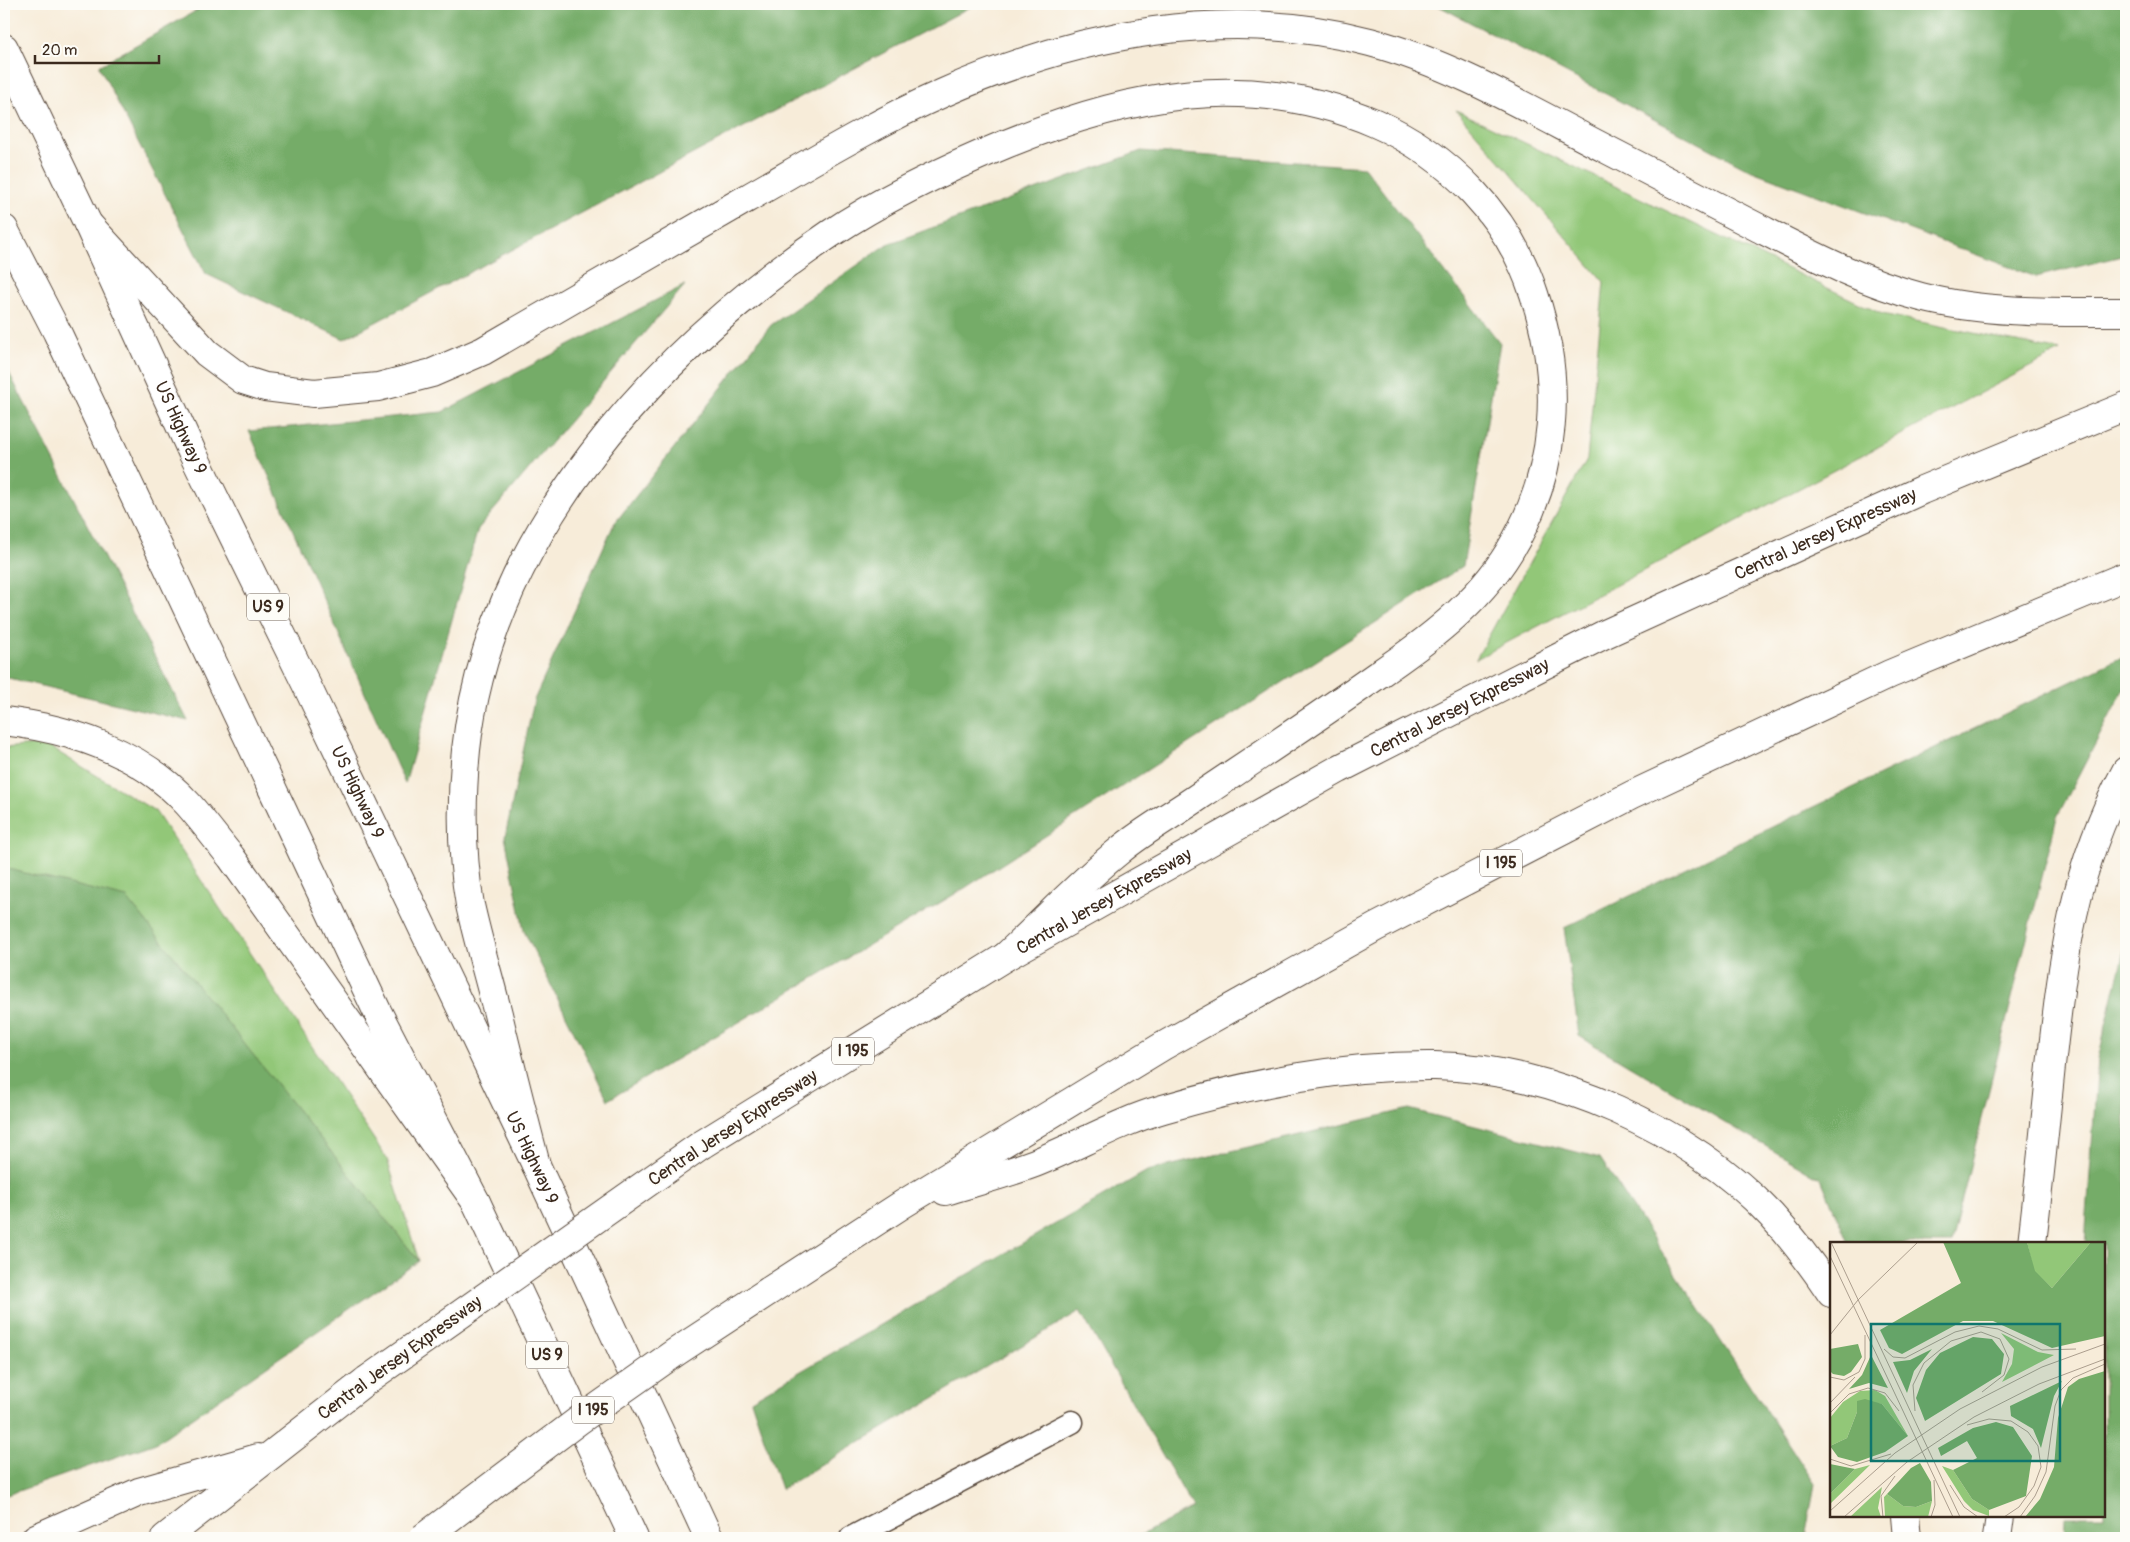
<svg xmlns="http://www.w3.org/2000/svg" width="2130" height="1542" font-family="Pangolin,sans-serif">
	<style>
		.green { fill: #92c778; stroke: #66784b }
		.forest { fill: #75ac68; stroke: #586b43 }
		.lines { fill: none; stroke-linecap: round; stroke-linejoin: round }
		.service-casing { stroke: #57473a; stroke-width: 25 }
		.trunk-casing { stroke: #57473a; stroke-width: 30 }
		.motorway-casing { stroke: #57473a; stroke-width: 30 }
		.service { stroke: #fff; stroke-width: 22 }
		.trunk { stroke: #fff; stroke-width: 28 }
		.motorway { stroke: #fff; stroke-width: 28 }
		.motorway-bridge-casing { stroke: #57473a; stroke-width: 30; stroke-linecap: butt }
		.motorway-bridge { stroke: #fff; stroke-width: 28 }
		.labels { text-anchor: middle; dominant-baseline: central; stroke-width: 4.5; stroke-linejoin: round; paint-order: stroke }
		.shield { fill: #fdfcf7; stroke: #75695f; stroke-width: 1 }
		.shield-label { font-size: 16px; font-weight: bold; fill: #3b2a1e }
		.street-label { font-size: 18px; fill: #3b2a1e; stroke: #fdfcf7 }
		.inset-road { fill: none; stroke: #ac9e8e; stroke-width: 1 }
		.view { fill: #0f766e; fill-opacity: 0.15; stroke: #0f766e; stroke-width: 2.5 }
		.inset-edge { fill: none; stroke: #3b2a1e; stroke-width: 2.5 }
	</style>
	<rect width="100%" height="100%" fill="#fdfcf7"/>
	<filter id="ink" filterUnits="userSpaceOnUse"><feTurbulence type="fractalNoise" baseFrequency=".02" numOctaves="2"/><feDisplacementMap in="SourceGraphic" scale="10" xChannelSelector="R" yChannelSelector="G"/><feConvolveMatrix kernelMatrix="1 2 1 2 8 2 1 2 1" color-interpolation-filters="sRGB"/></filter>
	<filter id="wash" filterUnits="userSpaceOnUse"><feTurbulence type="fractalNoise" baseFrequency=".0096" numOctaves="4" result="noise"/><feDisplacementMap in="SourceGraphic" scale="20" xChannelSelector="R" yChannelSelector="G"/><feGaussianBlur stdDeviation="1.12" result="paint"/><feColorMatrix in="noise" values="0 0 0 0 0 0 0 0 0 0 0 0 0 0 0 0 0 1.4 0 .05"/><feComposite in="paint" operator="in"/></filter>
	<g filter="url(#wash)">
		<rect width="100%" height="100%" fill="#f7ecd9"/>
		<g class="green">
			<path d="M1456 110 1882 314 2060 351 1476 659 1587 459 1604 282Z"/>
			<path d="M45 744 155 811 387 1159 419 1261 127 899 4 868V748Z"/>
		</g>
		<g class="forest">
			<path d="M208 4H976L344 339 206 274 99 66Z"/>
			<path d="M1435 4H2126V255L2036 277 1752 171Z"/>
			<path d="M1141 151 1364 167 1500 343 1463 566 965 888 608 1100 524 931 505 837 534 700 614 524 771 325 888 244Z"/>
			<path d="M685 285 478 529 405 784 249 431 442 412Z"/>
			<path d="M4 363 188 721 4 677Z"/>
			<path d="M2126 655V685L2057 817 1951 1243H1848L1821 1179 1579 1036 1564 928Z"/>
			<path d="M4 868 127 898 419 1261 156 1443 4 1496Z"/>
			<path d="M2126 942V1538H2065L2066 1516H2104V1243H2085L2098 1059Z"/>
			<path d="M1409 1109 1600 1158 1815 1484 1805 1538H1135L1193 1508 1080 1311 781 1489 751 1400 1147 1171Z"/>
		</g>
	</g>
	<g filter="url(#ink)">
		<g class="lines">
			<defs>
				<path id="service" d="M851 1538 1072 1422"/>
				<g id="trunk">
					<path id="s1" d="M4 48 88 224 192 452 308 688 536 1165 709 1538"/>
					<path d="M4 229 57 332 378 1013 476 1202 634 1538"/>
				</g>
				<g id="motorway">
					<path d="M88 224 207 353 243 380 265 387 314 393 378 387 432 373 483 351C570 300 658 250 746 199 811 162 875 123 943 93 1076 34 1227 4 1370 42 1453 64 1530 110 1606 149 1656 175 1707 201 1757 227 1810 254 1863 282 1921 297 1987 314 2059 312 2126 312"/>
					<path d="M4 721C71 729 141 752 188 804 203 821 217 840 231 857L476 1202"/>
					<path id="s2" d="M701 1145 1005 957 1339 769 1603 635 1922 490 2126 406"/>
					<path d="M536 1165C523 1115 510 1065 498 1014 489 978 478 941 470 905 461 854 461 801 466 750 489 534 657 351 830 234 884 198 945 169 1006 144 1129 94 1248 69 1375 123 1449 155 1509 217 1534 294 1563 381 1558 472 1509 552 1477 604 1426 642 1376 676 1318 717 1259 756 1201 795 1174 814 1144 830 1119 851 1079 883 1043 922 1005 957"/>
					<path d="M945 1191C975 1182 1006 1174 1035 1163 1078 1146 1118 1122 1163 1109 1252 1083 1342 1065 1435 1066 1550 1068 1692 1130 1771 1215 1793 1239 1813 1266 1831 1293"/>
					<path d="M2032 1243C2039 1184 2045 1125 2051 1066 2063 958 2073 868 2126 771"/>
					<path d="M769 1291 903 1204 1163 1046 1376 927 1632 795 1890 674 2126 576"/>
					<path d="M1905 1516 1907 1538"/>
					<path d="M36 1538 139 1492 258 1458"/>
					<path d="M165 1538 367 1380"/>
					<path d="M1997 1538 2000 1516"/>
				</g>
			</defs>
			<use href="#service" class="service-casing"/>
			<use href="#trunk" class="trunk-casing"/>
			<use href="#motorway" class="motorway-casing"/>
			<use href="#service" class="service"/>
			<use href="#trunk" class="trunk"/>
			<use href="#motorway" class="motorway"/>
			<defs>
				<g id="motorway-bridge">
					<path d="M367 1380 701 1145"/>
					<path d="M423 1538 578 1421 676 1352 769 1291"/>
				</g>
			</defs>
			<use href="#motorway-bridge" class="motorway-bridge-casing"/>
			<use href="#motorway-bridge" class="motorway-bridge"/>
		</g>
	</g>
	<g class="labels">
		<g class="shield">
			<rect x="247" y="593.5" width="42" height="27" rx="4"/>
			<rect x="1480" y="849.5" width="42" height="27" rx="4"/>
			<rect x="832" y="1037.5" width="42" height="27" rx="4"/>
			<rect x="526" y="1341.5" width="42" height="27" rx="4"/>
			<rect x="572" y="1396.5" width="42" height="27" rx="4"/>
		</g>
		<g class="shield-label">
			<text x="268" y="607">US 9</text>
			<text x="1501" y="863">I 195</text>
			<text x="853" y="1051">I 195</text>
			<text x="547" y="1355">US 9</text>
			<text x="593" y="1410">I 195</text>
		</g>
		<g class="street-label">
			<text stroke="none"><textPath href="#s1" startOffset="419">US Highway 9</textPath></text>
			<text stroke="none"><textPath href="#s2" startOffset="1281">Central Jersey Expressway</textPath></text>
			<text stroke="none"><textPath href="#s2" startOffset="876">Central Jersey Expressway</textPath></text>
			<text stroke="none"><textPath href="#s1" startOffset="824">US Highway 9</textPath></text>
			<text stroke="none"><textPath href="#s2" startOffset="471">Central Jersey Expressway</textPath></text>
			<text transform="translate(733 1128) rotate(-33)">Central Jersey Expressway</text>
			<text stroke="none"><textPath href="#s1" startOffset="1229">US Highway 9</textPath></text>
			<text transform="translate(400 1358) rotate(-36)">Central Jersey Expressway</text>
		</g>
	</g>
	<g transform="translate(1830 1242)">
		<rect width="275" height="275" fill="#f7ecd9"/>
		<path d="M197 0H261L222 46 204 29ZM171 91 208 110 224 113 172 140 182 122 184 107ZM45 148 55 154 78 194 52 162 27 159V170L17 196 0 204V176L13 160 30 149ZM40 223 0 262V252L25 227ZM112 224 123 228 142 257 159 268V274L143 268 134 259ZM52 245 48 266 51 275H20ZM57 252 73 264 86 265 102 259 98 275H55L54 255Z" fill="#92c778"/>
		<path d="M113 0H197L205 29 222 46 261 0H275V94L222 106 163 79H133L72 112 59 106 50 88 131 41ZM143 95 162 97 174 112 171 132 95 179 86 156 96 128 110 111ZM28 102 32 115 21 130 14 134 3 132 0 129V107ZM102 107 84 129 77 151 63 120 80 118ZM41 113 58 146 39 141 19 147 32 133ZM275 129V275H195L210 257 224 225 228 176 238 145 249 137ZM232 139 224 154 211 206 203 187 181 174 180 164ZM35 157 52 162 78 194 55 210 27 220 8 215 0 204 17 196 27 170V159ZM166 180 183 185 202 214 196 254 159 268 142 257 123 228 147 216 137 199 111 214 108 206 143 186ZM90 221 101 240 102 259 86 265 73 264 57 252 81 226ZM0 222 25 227 0 252Z" fill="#75ac68"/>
		<path class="inset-road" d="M1 0 130 275M0 14 123 275M0 93 28 58 88 0M54 107 63 115 75 116 125 90 149 84 168 87 212 108 246 107M0 135 14 138 29 130 35 117V93M0 161 25 135M85 169 83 143 94 121 121 99 151 90 170 97 179 117 174 133 152 150M0 171 19 152 38 146 55 151 69 169M137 183 159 177 181 179 198 190 208 204 211 225 204 244 189 265 174 275M0 217 21 224 61 212M120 243 134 265 148 275M0 269 65 211 130 167 212 125 275 102M14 275 77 220 144 175 209 142 275 117M53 275 51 254 65 234M101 275 105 263 104 238M190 275 205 254 216 230 225 164 231 148 243 136 275 122"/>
		<path class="view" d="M41 82H230V219H41Z"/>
		<rect width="275" height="275" class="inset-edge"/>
	</g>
	<rect width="2130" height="1542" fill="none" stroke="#fdfcf7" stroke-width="20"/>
	<path d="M35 55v8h124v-8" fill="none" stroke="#3b2a1e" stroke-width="2.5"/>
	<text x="42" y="55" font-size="15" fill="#3b2a1e" stroke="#fdfcf7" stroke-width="4" paint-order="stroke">20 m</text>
</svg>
